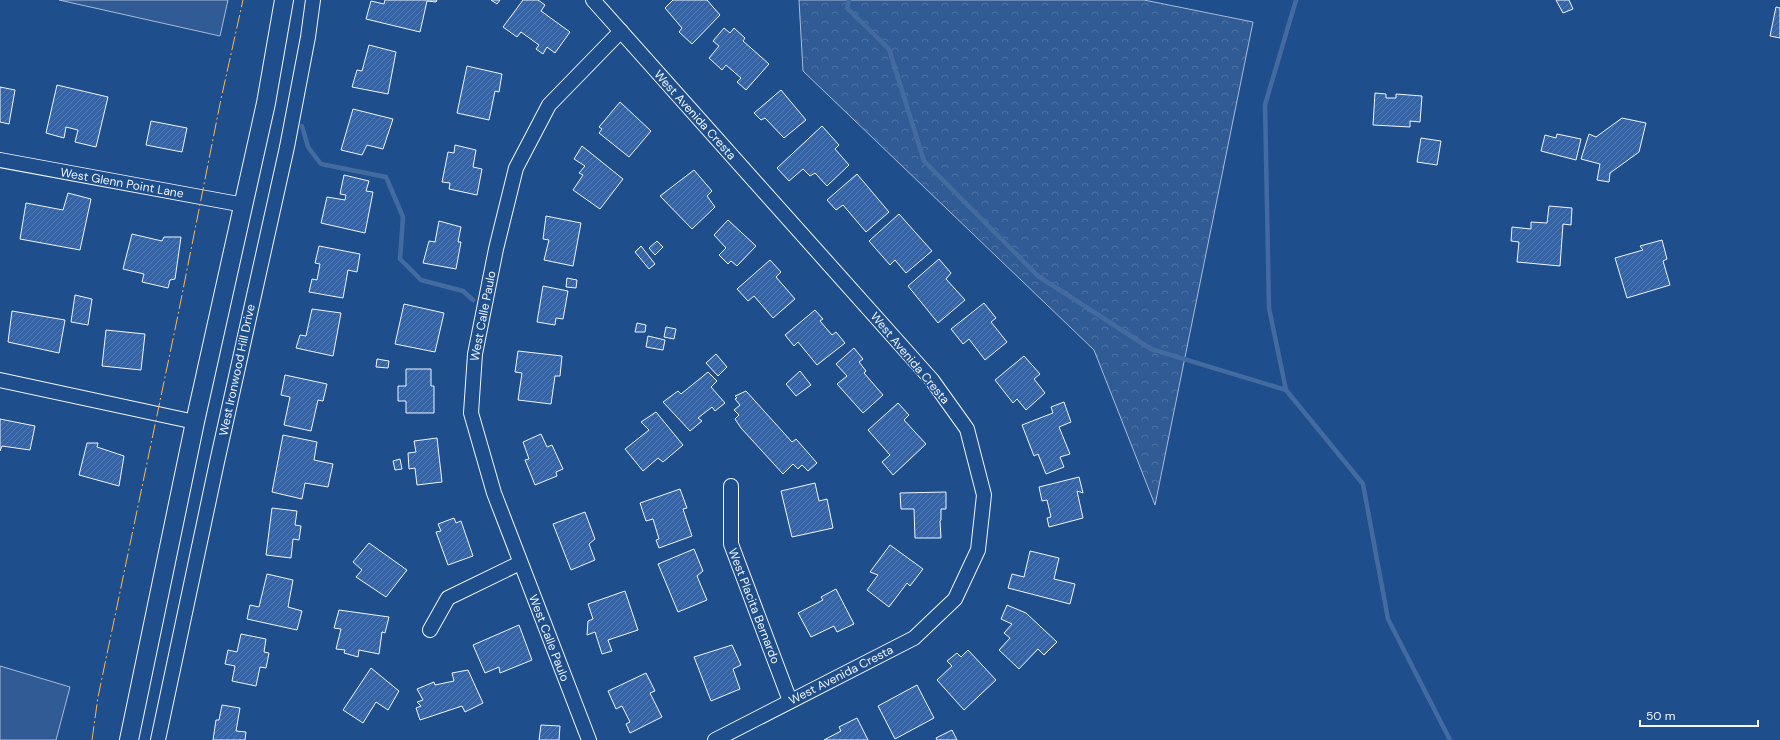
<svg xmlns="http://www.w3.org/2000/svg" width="1780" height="740" font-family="'DM Sans',sans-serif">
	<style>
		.park { fill: url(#park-crowns); stroke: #a8bbd7 }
		.built { fill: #305b95; stroke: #a8bbd7 }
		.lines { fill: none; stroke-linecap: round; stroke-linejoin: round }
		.stream { stroke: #446ba0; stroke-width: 4.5 }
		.building { fill: url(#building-hatch); stroke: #f2f6ff }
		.minor-casing { stroke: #f2f6ff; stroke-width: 16 }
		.tertiary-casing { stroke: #f2f6ff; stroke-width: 20 }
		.minor { stroke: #1f4e8c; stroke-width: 14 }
		.tertiary { stroke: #1f4e8c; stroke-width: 18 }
		.power { stroke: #ffb74d; stroke-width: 1; stroke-dasharray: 14 3 2 3; stroke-linecap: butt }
		.labels { text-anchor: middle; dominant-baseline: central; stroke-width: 3; stroke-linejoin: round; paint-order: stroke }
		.street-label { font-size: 12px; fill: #f2f6ff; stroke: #1f4e8c }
	</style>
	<defs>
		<pattern id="park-crowns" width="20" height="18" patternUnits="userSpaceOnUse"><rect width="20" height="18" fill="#305b95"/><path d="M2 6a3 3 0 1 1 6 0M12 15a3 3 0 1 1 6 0" fill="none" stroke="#4e73a5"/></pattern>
		<pattern id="building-hatch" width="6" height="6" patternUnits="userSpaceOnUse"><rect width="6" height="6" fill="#3563a3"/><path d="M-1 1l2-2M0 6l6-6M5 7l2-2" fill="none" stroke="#537ab1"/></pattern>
	</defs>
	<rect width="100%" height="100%" fill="#1f4e8c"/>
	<path class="park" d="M799 0H1144L1253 22 1155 505 1094 350 803 71Z"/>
	<g class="built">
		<path d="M59 0H228L220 36Z"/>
		<path d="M0 666 70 687 56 740H0Z"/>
	</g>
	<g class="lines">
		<g class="stream">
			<path d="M849 0 847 8 889 49 924 161 1038 276 1151 349 1286 390 1363 484 1388 619 1450 740"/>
			<path d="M302 126 308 147 321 164 386 177 403 217 400 259 421 280 463 291 473 300"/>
			<path d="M1286 390 1269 308 1265 105 1296 0"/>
		</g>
	</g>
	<g class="building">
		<path d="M385 0H437L436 2 427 1 420 32 366 19 371 1 384 4Z"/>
		<path d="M491 0H500L497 4Z"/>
		<path d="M523 0H538L545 5 541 11 570 32 555 53 547 47 543 54 536 49 539 45 521 32 517 37 503 27Z"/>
		<path d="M673 0H707L720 15 692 44 679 32 682 28 665 8Z"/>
		<path d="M1556 0H1569L1573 9 1563 13Z"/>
		<path d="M1776 7 1780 8V38L1770 36Z"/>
		<path d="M724 28 730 33 734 28 745 38 743 41 769 64 746 90 737 82 741 78 726 65 722 70 709 58 719 46 713 41Z"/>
		<path d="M369 45 396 52 388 94 352 87 357 70 362 71Z"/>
		<path d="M467 66 502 74 499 92 495 91 489 120 457 113Z"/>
		<path d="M57 85 108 97 96 147 75 142 78 130 66 127 64 138 46 133Z"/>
		<path d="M0 87 15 90 9 124 0 122Z"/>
		<path d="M781 90 806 120 784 138 765 118 761 120 754 113Z"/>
		<path d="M1375 93 1386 94V98H1396V94L1422 96 1420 122 1410 121V127L1373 125Z"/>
		<path d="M620 102 651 131 629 157 599 133 602 129 599 127Z"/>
		<path d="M353 109 393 119 383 149 367 145 362 155 341 150Z"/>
		<path d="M1622 118 1646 123 1639 152 1610 173 1609 182 1597 180 1600 164 1581 159 1589 134 1596 137Z"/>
		<path d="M151 121 187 128 182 152 146 145Z"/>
		<path d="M822 126 839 145 835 149 849 165 827 186 815 173 810 176 803 169 789 181 777 168Z"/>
		<path d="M1557 134 1581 139 1576 160 1541 151 1545 135 1556 138Z"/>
		<path d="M1421 138 1441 141 1437 165 1417 162Z"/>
		<path d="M455 145 476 150 473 167 482 169 477 195 449 189 450 183 442 182 448 152 454 153Z"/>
		<path d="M582 146 623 179 600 209 573 190 583 175 579 173 585 166 574 159Z"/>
		<path d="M694 170 712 191 707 196 715 207 692 229 660 196Z"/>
		<path d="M857 174 889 212 866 232 843 205 836 210 827 200Z"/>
		<path d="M344 175 369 181 366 191 373 192 365 233 321 223 327 197 345 200 346 195 340 194Z"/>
		<path d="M68 193 91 199 80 250 20 239 26 203 63 210Z"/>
		<path d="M1549 206 1572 208 1571 225 1563 224 1560 266 1517 262 1519 242 1511 241 1512 227 1531 229V222L1547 223Z"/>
		<path d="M899 214 932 251 906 273 895 260 890 265 869 241Z"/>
		<path d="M546 216 581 223 573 266 544 260 549 240 543 239Z"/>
		<path d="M728 220 756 246 737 266 731 261 728 264 719 255 726 248 714 235Z"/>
		<path d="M439 221 461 227 458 242H461L456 269 423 263 429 241 435 242Z"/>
		<path d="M132 234 162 241 164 237H181L175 279 170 280 168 288 142 282 144 274 123 269Z"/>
		<path d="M1662 240 1667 259 1663 261 1670 285 1627 298 1615 258 1643 250 1640 246Z"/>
		<path d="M657 241 663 247 655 255 649 248Z"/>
		<path d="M319 246 360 254 357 272 348 270 343 298 309 292 312 279 317 280 320 264 315 263Z"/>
		<path d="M641 246 655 264 649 269 635 252Z"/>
		<path d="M939 259 951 273 946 279 965 300 938 323 908 286Z"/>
		<path d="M770 260 781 272 776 277 795 299 773 318 754 296 748 301 737 289Z"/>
		<path d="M567 278 577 280 576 288 566 287Z"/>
		<path d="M543 286 568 291 563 319 556 318 555 325 537 322Z"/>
		<path d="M75 295 92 299 88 325 71 322Z"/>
		<path d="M984 303 996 318 991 322 1007 342 985 360 969 339 963 344 951 329Z"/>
		<path d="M404 304 444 313 435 352 395 344Z"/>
		<path d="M312 309 341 313 333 356 296 348 300 335 306 336Z"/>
		<path d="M815 310 823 319 820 321 832 335 836 332 845 343 817 365 798 342 794 346 785 335Z"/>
		<path d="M12 311 65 320 59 353 8 342Z"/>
		<path d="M637 323 646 325 645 332H635Z"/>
		<path d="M666 327 676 329 674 339 664 337Z"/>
		<path d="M106 330 145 334 141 370 102 366Z"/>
		<path d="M648 336 665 340 663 350 646 347Z"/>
		<path d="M854 348 863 359 859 362 866 371 864 373 883 395 863 413 837 384 847 376 836 364Z"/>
		<path d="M518 351 562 356 560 376H555L551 404 518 400 522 373 515 372Z"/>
		<path d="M716 354 727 367 718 376 706 363Z"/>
		<path d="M1024 356 1040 374 1034 379 1045 393 1026 410 1017 399 1013 403 995 380Z"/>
		<path d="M377 359 389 361 388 368 376 367Z"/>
		<path d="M406 369H431V386H434V413H406V401H398V386H406Z"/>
		<path d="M800 371 811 385 796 396 786 384Z"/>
		<path d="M708 372 717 381 711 387 725 403 715 411 712 407 698 418 702 421 690 431 663 402 678 391 681 394Z"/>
		<path d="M285 375 327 384 323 401 318 400 311 431 284 425 290 397 281 395Z"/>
		<path d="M746 391 792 442 796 439 817 463 808 471 802 465 798 469 793 464 783 474 741 428 735 419 739 415 734 410 740 405 735 399 737 398 735 396Z"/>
		<path d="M1064 402 1071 422 1059 427 1070 454 1060 457 1064 467 1046 474 1038 454 1034 456 1022 425 1053 413 1051 407Z"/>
		<path d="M898 403 909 415 904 420 926 444 893 475 882 462 890 455 868 430Z"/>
		<path d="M656 412 683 445 663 462 658 458 643 471 625 449 649 430 641 422Z"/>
		<path d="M0 419 35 426 30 450 2 446 0 451Z"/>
		<path d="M541 434 547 447 552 445 563 469 556 472 557 476 535 485 525 460 529 459 523 442Z"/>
		<path d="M283 435 317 442 314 460 333 464 328 487 305 483 302 499 272 492Z"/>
		<path d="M437 438 442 482 417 485 415 468 409 469 408 453 416 452 414 441Z"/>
		<path d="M87 443H98L97 447 124 456 119 486 79 475Z"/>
		<path d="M400 459 402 469 395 470 393 461Z"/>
		<path d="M1079 477 1083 493 1077 491 1083 518 1049 527 1047 518 1051 517 1047 500 1042 501 1039 487Z"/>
		<path d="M815 483 819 501 827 499 833 528 792 537 781 491Z"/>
		<path d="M680 489 687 508 683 509 692 536 659 548 656 540 659 539 653 519 646 521 640 503Z"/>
		<path d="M946 492V509H941V520L940 521 941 538H915L914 509H901L900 493Z"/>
		<path d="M272 508 297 511 295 525 301 526 299 540 293 539 291 558 266 555Z"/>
		<path d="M585 512 595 539 589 544 595 560 571 570 553 524Z"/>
		<path d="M454 518 456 523 461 521 473 556 448 565 436 532 441 531 438 524Z"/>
		<path d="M369 543 407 570 386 597 356 577 362 570 353 562Z"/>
		<path d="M890 545 923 569 910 586 907 583 889 607 867 590 878 575 870 572Z"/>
		<path d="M694 549 703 571 697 576 707 600 678 612 658 564Z"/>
		<path d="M1030 551 1059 558 1054 579 1075 584 1070 604 1008 588 1012 574 1024 577Z"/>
		<path d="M267 574 293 580 288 607 302 611 297 630 247 619 250 605 259 607Z"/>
		<path d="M836 589 854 624 837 632 834 626 811 637 798 613 823 600 821 597Z"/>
		<path d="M625 591 638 630 608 640 612 651 602 654 595 632 587 635 588 621 593 619 588 604Z"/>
		<path d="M1007 605 1026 613 1057 642 1044 655 1038 649 1019 669 999 650 1010 638 1004 633 1012 624 1001 619Z"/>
		<path d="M339 610 389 617 385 633 382 632 379 654 359 650 358 657 344 653 345 650 336 649 341 629 334 628Z"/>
		<path d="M519 625 532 660 500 673 499 667 485 673 473 645Z"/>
		<path d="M241 634 266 639 264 652 269 653 266 668 260 667 256 686 232 681 235 666 225 664 228 650 237 652Z"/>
		<path d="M732 645 741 665 733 669 740 689 711 701 694 657Z"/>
		<path d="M968 650 996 680 964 710 937 680 952 666 947 661 957 653 961 657Z"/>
		<path d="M371 668 399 691 388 710 376 702 363 723 343 710Z"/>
		<path d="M468 670 483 703 465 712 462 706 420 720 416 708 421 706 417 702 423 700 417 689 434 682 435 685 454 681 452 673Z"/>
		<path d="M646 673 655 691 650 693 662 717 630 733 626 724 630 722 622 706 616 709 608 691Z"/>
		<path d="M917 685 934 718 895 739 878 706Z"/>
		<path d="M222 705 240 708 236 731 246 732 245 740H213L216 720H219Z"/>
		<path d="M857 718 868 740H824L841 731 839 727Z"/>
		<path d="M541 725 560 726 559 740H539Z"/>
		<path d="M952 730 957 740H937L936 738Z"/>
	</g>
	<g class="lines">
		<defs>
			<g id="minor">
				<path d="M593 0 932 380 967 429 984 495 978 550 955 599 914 638 715 740"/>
				<path d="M0 160 244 205"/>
				<path d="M0 380 195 422"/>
				<path d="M731 486V544L790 701"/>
				<path d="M430 630 448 598 520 563"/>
				<path d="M158 740 217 462 287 147 308 37 313 0"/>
				<path d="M589 740 494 493 471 413 475 354 496 249 516 168 549 105 621 31"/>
			</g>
			<path id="tertiary" d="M129 740 195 422 266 103 284 0"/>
		</defs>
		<use href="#minor" class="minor-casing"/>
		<use href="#tertiary" class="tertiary-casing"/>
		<use href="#minor" class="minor"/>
		<use href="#tertiary" class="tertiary"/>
		<path class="power" d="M92 740 98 697 178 315 221 99 243 0"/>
	</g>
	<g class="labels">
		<g class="street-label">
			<text transform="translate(695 115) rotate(48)">West Avenida Cresta</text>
			<text transform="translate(122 183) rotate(10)">West Glenn Point Lane</text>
			<text transform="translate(483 316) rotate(-79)">West Calle Paulo</text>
			<text transform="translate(910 358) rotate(50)">West Avenida Cresta</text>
			<text transform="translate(237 370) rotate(-78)">West Ironwood Hill Drive</text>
			<text transform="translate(754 606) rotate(69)">West Placita Bernardo</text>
			<text transform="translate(549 638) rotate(69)">West Calle Paulo</text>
			<text transform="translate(841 675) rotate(-27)">West Avenida Cresta</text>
		</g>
	</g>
	<path d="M1640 720v6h118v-6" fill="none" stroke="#f2f6ff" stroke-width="2"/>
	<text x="1646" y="720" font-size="12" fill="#f2f6ff" stroke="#1f4e8c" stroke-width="3" paint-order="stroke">50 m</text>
</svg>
